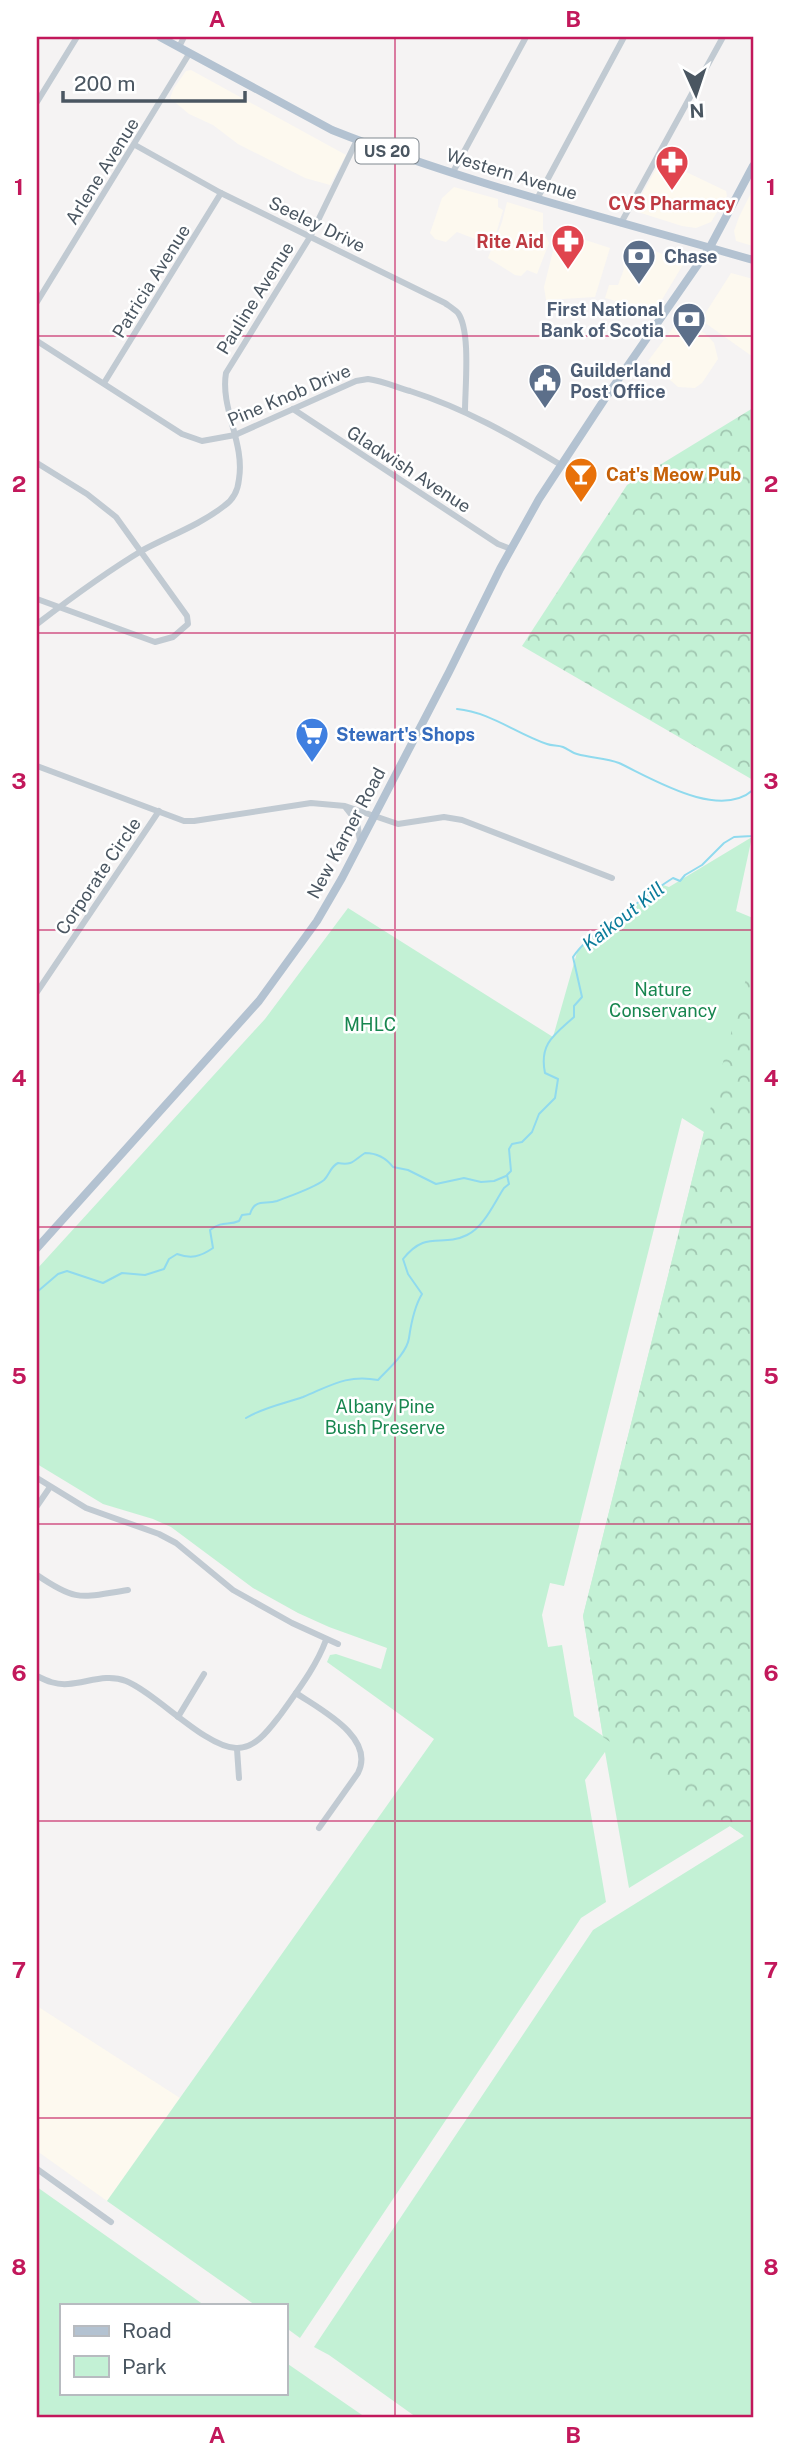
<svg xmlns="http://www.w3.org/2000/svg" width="790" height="2454" font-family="'Public Sans',sans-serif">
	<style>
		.commercial { fill: #fdf9ef }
		.green { fill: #c3f1d5; fill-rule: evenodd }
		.forest { fill: url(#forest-crowns) }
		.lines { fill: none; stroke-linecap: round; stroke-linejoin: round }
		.stream { stroke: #90daee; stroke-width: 2 }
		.minor { stroke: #c1cad2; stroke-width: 6 }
		.major { stroke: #b3c2d1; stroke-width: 8 }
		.grid { fill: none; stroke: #c2185b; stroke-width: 2; stroke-opacity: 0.55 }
		.labels { text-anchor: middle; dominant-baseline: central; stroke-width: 5; stroke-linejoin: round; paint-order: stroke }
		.shield { fill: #fff; stroke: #808990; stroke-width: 2 }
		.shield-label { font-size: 16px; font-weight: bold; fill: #4a5661 }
		.street-label { font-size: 18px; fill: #4a5661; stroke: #fff }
		.health-label { font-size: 18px; font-weight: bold; fill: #be3a42; stroke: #fff }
		.service-label { font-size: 18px; font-weight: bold; fill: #4e5e75; stroke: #fff; text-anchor: start }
		.food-label { font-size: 18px; font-weight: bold; fill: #c56008; stroke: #fff; text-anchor: start }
		.shop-label { font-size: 18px; font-weight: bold; fill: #366cbe; stroke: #fff; text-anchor: start }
		.park-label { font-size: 18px; fill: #17864f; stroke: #fff }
		.water-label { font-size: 19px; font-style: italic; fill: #0c7c9b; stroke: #fff }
		.neatline { fill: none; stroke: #c2185b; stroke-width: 2.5 }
		.grid-label { font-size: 23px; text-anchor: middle; font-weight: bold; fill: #c2185b }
	</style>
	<defs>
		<pattern id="forest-crowns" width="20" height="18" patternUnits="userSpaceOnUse" patternTransform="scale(1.75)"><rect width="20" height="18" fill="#c3f1d5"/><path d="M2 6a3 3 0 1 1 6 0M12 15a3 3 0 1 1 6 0" fill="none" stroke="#a0c6b0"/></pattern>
	</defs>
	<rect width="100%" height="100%" fill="#f5f3f3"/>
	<g class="commercial">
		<path d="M191 70 346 155 330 185 305 178 238 144 213 125 189 114 170 98 174 88 186 71Z"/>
		<path d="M661 160 726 191 727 196 711 222 696 228 682 226 638 212 642 194Z"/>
		<path d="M454 187 498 199V207L503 210 496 234 488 233 483 242 457 232 446 242 435 239 430 233 442 198Z"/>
		<path d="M753 189V246L736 241 734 231 739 217Z"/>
		<path d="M507 202 543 213V229L549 243 537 274 527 270 521 276 515 275 488 258 502 222Z"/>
		<path d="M558 231 610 248 595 297 546 300 544 287Z"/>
		<path d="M633 242 684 263 660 303 652 311 605 298 609 285H618L624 269 623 265Z"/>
		<path d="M731 273 753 279V357L701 320Z"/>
		<path d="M681 317 708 336 714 343 718 359 702 383 695 388 678 387 648 361Z"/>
		<path d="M37 2006 180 2098 107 2201 37 2151Z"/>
	</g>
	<g class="green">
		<path d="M752 837 736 911 753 918V2417H416L329 2355 314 2347 593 1930 744 1836 730 1826 629 1888 605 1752 585 1780 606 1902 581 1918 300 2338 285 2327V2305H255L107 2201 434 1739 327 1662 330 1655 336 1654 381 1669 387 1648 329 1627 298 1613 253 1588 171 1527 153 1519 103 1504 37 1464V1269L265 1019 348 908 553 1037 578 949 663 885 669 887ZM682 1118 704 1132 583 1616 603 1736 574 1716 562 1645 548 1647 542 1615 550 1583 564 1586Z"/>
		<path d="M37 2187 204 2305H61V2393H285V2362L365 2417H37Z"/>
	</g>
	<g class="forest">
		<path d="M753 408V780L522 646 627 485Z"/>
		<path d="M753 953V1828L737 1831 603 1737 583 1616 704 1132Z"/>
	</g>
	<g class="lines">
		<g class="stream">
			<path d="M457 709C490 712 517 734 547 744 552 746 558 745 563 747 568 749 572 753 577 754 591 758 606 758 619 763 653 779 719 820 753 790"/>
			<path d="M37 1292 58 1274 67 1271 103 1283 122 1273 145 1275 164 1269 169 1259 177 1254C191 1259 200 1257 213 1248L210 1230C223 1220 228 1226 239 1221L242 1215 250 1214C255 1198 265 1205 277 1201 290 1196 314 1188 324 1180 330 1174 330 1167 338 1163 353 1166 354 1160 365 1153 377 1153 386 1158 393 1167L408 1170 436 1184 464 1178 481 1182 494 1181 506 1176"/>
			<path d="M246 1418C264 1407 283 1404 303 1397 330 1386 347 1374 378 1380 388 1369 407 1353 409 1338 411 1324 414 1307 422 1294L408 1274 403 1259C427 1229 441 1248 467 1235 484 1227 494 1203 504 1188L509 1184 507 1175 511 1171 509 1149 512 1144 522 1142 532 1132 539 1114 555 1098 558 1079 545 1073C539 1044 554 1035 574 1017V1006L582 997 573 957C585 939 603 929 619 917 637 903 654 890 673 878L680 881 685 875 702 865 724 843 734 837 752 836 753 830"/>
		</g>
		<g class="minor">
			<path d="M179 47 184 37"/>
			<path d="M37 102 77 37"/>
			<path d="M135 145 221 193 445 303C449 306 454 309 458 313 471 331 465 388 465 411"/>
			<path d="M453 172 526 37"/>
			<path d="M537 199 624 37"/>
			<path d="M621 223 723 37"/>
			<path d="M37 302 189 54"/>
			<path d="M37 341 182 434 202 441 235 435 356 381 368 379C383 381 396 387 410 391 466 409 511 435 561 465"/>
			<path d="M104 383 221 193"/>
			<path d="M293 409 498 544 511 549"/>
			<path d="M37 463 87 494 116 517 187 616 188 624 173 637 155 642 37 599"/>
			<path d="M37 624C71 598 106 572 143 550 169 536 200 525 224 506 233 500 238 490 239 479 245 443 220 408 226 373L310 237 357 140"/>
			<path d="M37 766 184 821H194L311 803 345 806 398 824 444 817 462 820 612 878"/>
			<path d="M346 808 357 822 360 841"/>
			<path d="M37 992 159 811"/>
			<path d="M37 1478 86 1508 159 1534 176 1543 233 1590 292 1623 338 1644"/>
			<path d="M37 1506 50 1487"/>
			<path d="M37 1575C78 1603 81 1597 128 1590"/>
			<path d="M37 1676C47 1681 56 1685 68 1684 87 1683 106 1673 126 1681 156 1693 205 1747 236 1748 256 1749 270 1728 281 1714 298 1690 316 1667 326 1640"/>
			<path d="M296 1693C319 1709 376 1737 358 1773L319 1828"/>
			<path d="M178 1717 204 1674"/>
			<path d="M237 1749 239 1778"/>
			<path d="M37 2169 111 2222"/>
		</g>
		<g class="major">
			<path d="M160 37 332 130C468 184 612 219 753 260"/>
			<path d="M37 1248 259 1001 317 921 342 878 449 672 500 569 539 499 604 400 710 247 753 166"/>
		</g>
	</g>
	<path class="grid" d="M395 37V2417M37 336H753M37 633H753M37 930H753M37 1227H753M37 1524H753M37 1821H753M37 2118H753"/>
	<defs>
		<symbol id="pharmacy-pin" viewBox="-11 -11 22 30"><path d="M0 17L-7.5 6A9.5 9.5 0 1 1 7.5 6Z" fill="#e0444e" stroke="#fff"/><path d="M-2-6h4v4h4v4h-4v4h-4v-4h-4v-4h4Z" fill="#fff"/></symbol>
		<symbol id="bank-pin" viewBox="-11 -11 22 30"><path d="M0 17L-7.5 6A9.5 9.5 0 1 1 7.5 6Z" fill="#5c6f8a" stroke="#fff"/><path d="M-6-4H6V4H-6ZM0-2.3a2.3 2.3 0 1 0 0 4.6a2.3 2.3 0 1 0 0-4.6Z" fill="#fff"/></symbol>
		<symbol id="civic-pin" viewBox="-11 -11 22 30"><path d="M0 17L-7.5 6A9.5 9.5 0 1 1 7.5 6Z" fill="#5c6f8a" stroke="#fff"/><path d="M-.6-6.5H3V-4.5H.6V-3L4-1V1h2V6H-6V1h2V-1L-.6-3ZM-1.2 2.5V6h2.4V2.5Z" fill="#fff"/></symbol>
		<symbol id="bar-pin" viewBox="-11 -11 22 30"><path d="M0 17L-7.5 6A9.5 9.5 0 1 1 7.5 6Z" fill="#e8710a" stroke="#fff"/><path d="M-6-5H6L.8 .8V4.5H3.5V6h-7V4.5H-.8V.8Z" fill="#fff"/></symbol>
		<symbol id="supermarket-pin" viewBox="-11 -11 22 30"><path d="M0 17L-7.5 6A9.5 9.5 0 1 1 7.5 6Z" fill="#3f7fe0" stroke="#fff"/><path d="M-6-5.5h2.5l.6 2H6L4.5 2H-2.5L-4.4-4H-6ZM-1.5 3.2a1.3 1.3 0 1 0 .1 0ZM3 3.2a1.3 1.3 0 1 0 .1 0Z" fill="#fff"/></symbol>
	</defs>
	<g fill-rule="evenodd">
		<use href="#pharmacy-pin" x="653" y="143" width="38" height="52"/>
		<use href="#pharmacy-pin" x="549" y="222" width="38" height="52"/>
		<use href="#bank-pin" x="620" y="237" width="38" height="52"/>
		<use href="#bank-pin" x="670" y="300" width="38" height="52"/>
		<use href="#civic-pin" x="526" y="361" width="38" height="52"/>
		<use href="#bar-pin" x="562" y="455" width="38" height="52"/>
		<use href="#supermarket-pin" x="293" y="715" width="38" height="52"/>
	</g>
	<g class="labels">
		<rect class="shield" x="355.5" y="138.5" width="63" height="25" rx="5"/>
		<g class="shield-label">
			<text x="387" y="151">US 20</text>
		</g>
		<g class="street-label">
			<text transform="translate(102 171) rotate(-58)">Arlene Avenue</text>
			<text transform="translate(512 174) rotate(17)">Western Avenue</text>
			<text transform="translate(317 224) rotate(26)">Seeley Drive</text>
			<text transform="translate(151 281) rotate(-58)">Patricia Avenue</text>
			<text transform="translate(255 298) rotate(-58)">Pauline Avenue</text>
			<text transform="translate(289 395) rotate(-23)">Pine Knob Drive</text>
			<text transform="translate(409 469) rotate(33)">Gladwish Avenue</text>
			<text transform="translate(346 833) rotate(-62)">New Karner Road</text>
			<text transform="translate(98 876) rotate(-56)">Corporate Circle</text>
		</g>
		<g class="health-label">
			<text x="672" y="203">CVS Pharmacy</text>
			<text x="544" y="241" text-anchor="end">Rite Aid</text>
		</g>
		<g class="service-label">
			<text x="664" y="256">Chase</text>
			<text x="664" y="309" text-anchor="end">First National<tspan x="664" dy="21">Bank of Scotia</tspan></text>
			<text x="570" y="370">Guilderland<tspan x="570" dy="21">Post Office</tspan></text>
		</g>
		<g class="food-label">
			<text x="606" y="474">Cat's Meow Pub</text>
		</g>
		<g class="shop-label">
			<text x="336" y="734">Stewart's Shops</text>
		</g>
		<g class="park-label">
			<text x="663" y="989">Nature<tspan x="663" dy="21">Conservancy</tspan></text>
			<text x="370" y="1024">MHLC</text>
			<text x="385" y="1406">Albany Pine<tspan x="385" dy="21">Bush Preserve</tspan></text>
		</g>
		<g class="water-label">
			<text transform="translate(623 916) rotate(-38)">Kaikout Kill</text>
		</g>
	</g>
	<rect width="790" height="2454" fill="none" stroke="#ffffff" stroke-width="77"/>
	<rect x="60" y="2304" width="228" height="91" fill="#ffffff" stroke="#b7bbc0" stroke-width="2"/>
	<rect x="74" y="2326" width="35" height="10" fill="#b3c2d1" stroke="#b7bbc0" stroke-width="2"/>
	<text x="122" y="2338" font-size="21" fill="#4a5661">Road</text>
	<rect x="74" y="2356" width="35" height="21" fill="#c3f1d5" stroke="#b7bbc0" stroke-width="2"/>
	<text x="122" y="2374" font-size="21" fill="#4a5661">Park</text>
	<g transform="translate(696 94) rotate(177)" stroke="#ffffff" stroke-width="5" paint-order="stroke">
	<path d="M0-5L12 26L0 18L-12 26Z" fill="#4a5661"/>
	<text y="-10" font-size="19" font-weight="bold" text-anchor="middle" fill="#4a5661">N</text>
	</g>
	<path d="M63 91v10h182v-10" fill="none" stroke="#4a5661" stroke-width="3.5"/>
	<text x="74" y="91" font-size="21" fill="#4a5661" stroke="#ffffff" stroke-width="5" paint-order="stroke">200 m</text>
	<rect x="38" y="38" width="714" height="2378" class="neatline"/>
	<g class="grid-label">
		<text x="217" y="27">A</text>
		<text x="573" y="27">B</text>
		<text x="19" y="195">1</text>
		<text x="771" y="195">1</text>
		<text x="19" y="492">2</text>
		<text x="771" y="492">2</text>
		<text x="19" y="789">3</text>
		<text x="771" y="789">3</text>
		<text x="19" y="1086">4</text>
		<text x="771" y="1086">4</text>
		<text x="19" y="1384">5</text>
		<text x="771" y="1384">5</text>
		<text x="19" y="1681">6</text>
		<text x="771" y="1681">6</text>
		<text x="19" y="1978">7</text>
		<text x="771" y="1978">7</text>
		<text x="19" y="2275">8</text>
		<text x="771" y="2275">8</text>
		<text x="217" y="2443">A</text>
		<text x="573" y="2443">B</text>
	</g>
</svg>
